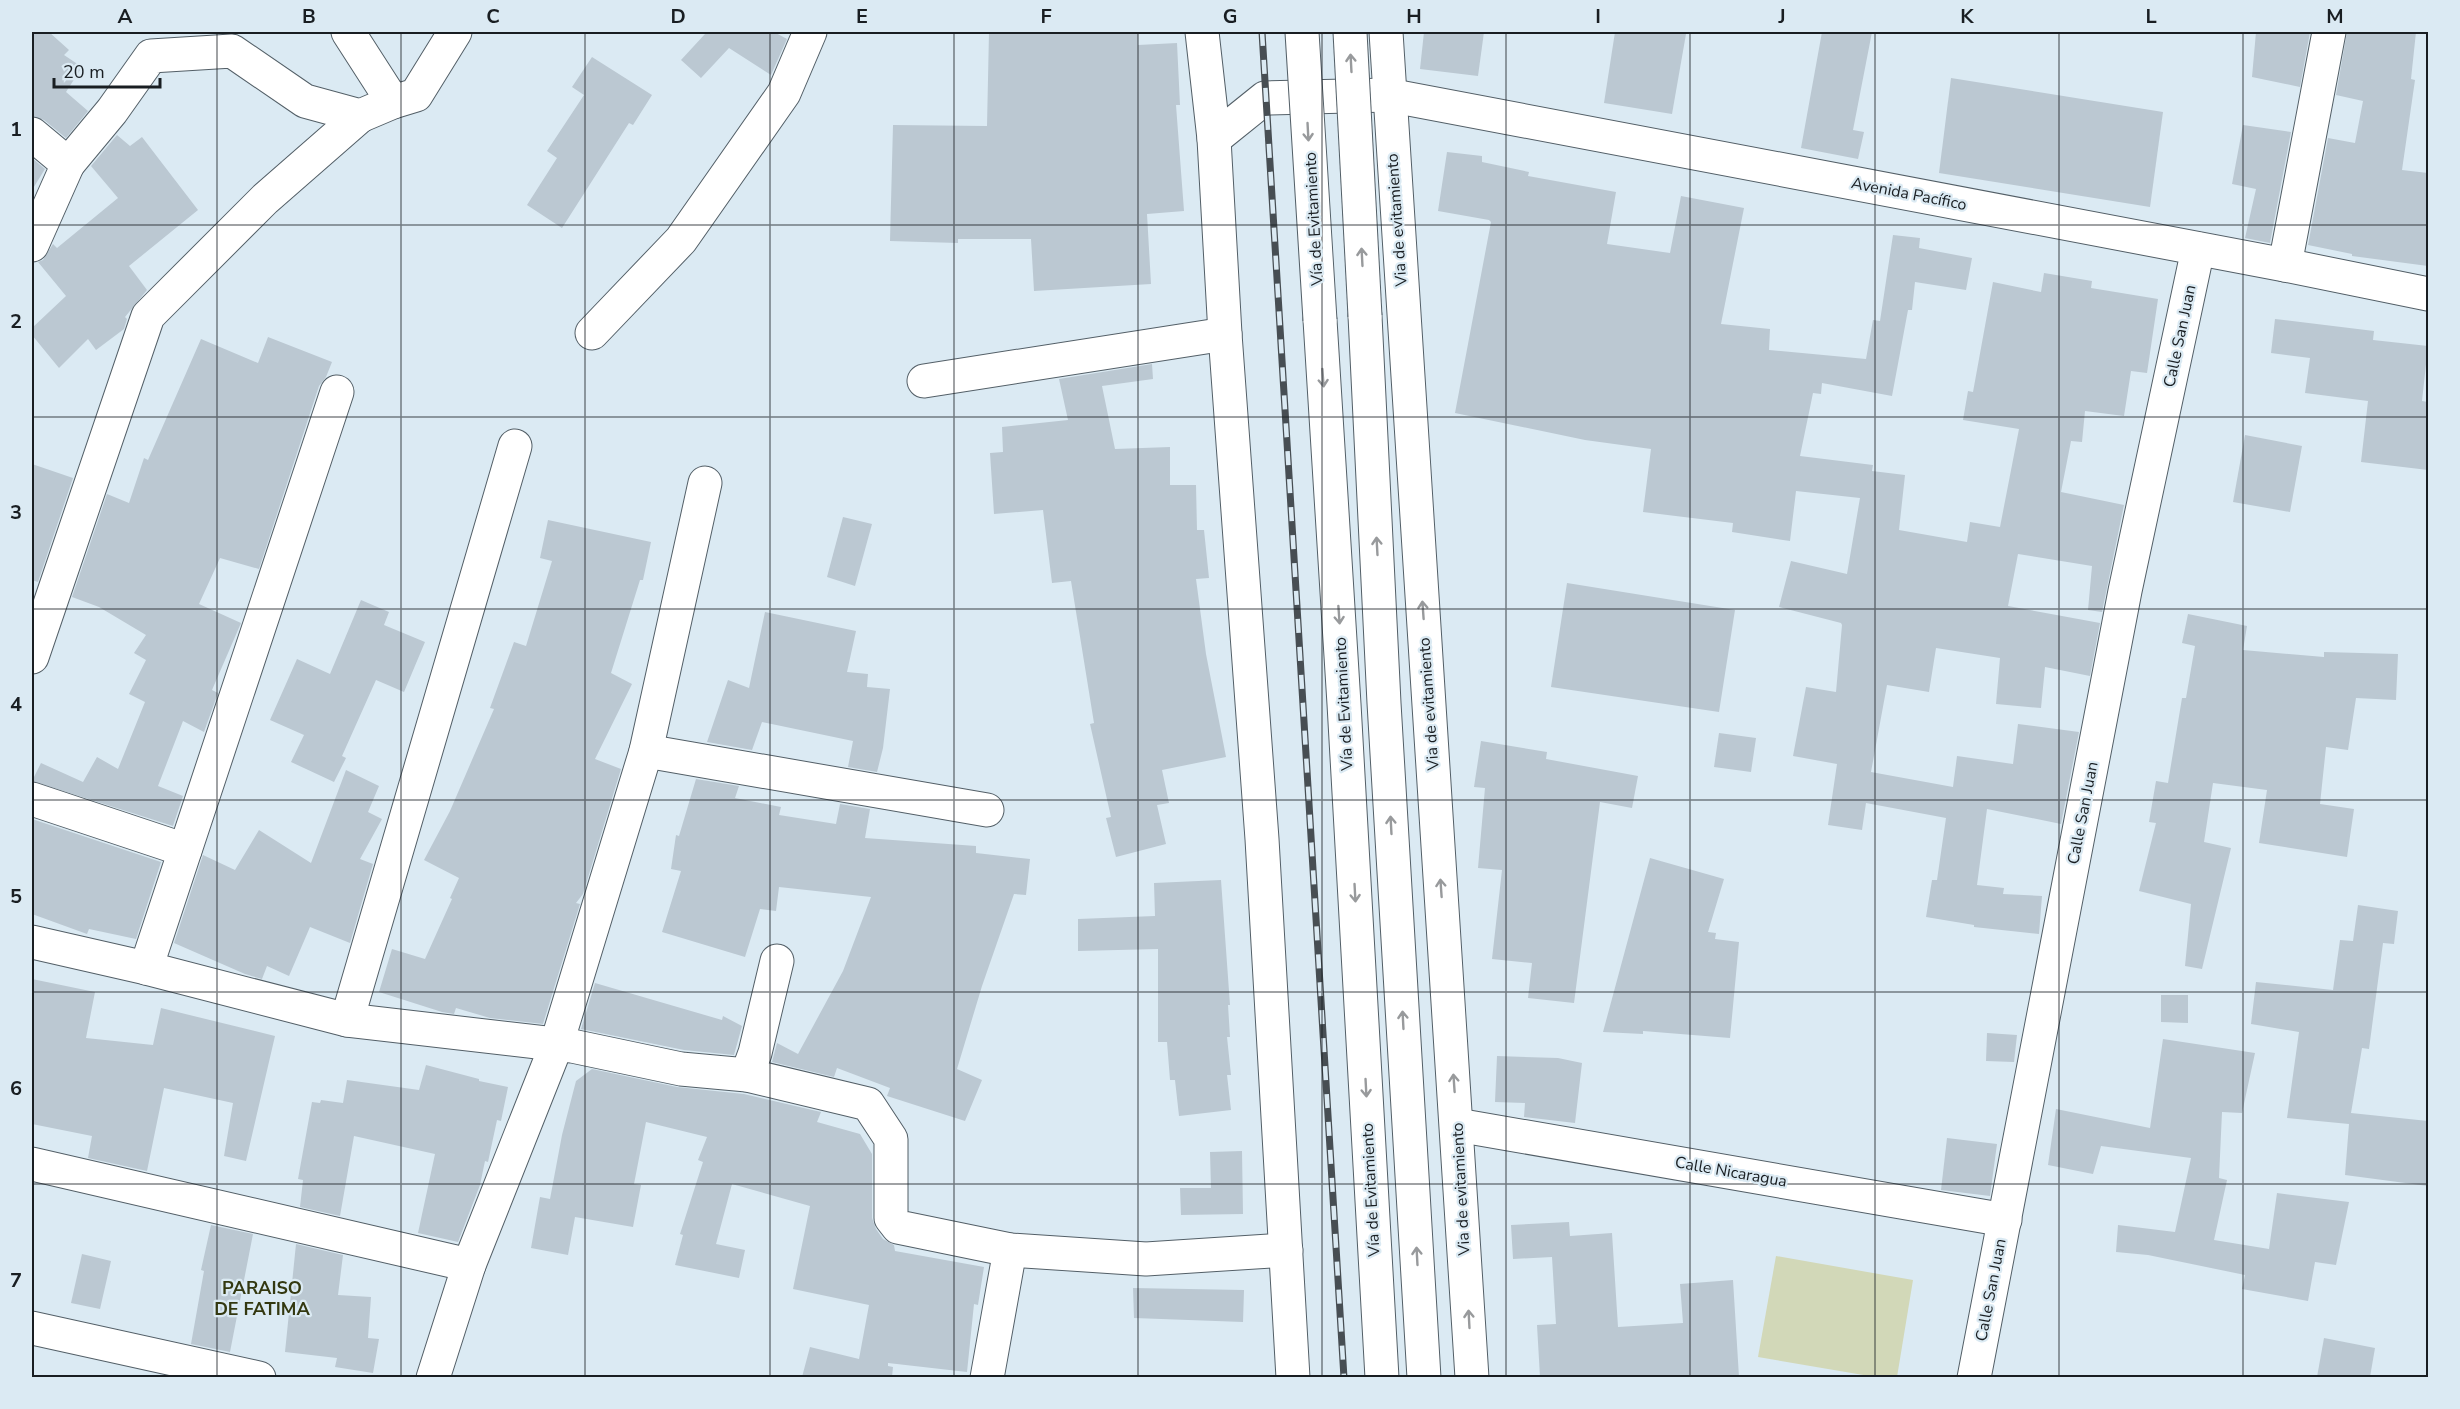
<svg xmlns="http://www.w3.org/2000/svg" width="2460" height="1409" font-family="'Nunito Sans',sans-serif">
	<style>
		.grass { fill: #d2d8b8 }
		.building { fill: #bbc8d2 }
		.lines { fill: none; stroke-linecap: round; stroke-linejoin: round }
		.street-casing { stroke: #535f67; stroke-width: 35 }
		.highway-casing { stroke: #535f67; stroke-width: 35 }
		.street { stroke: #fff; stroke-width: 33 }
		.highway { stroke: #fff; stroke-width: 33 }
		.rail-casing { stroke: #474e53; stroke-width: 7 }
		.rail { stroke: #dbeaf3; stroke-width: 4.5; stroke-dasharray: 14; stroke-linecap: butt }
		.highway-bridge-casing { stroke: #535f67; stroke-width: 35; stroke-linecap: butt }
		.highway-bridge { stroke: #fff; stroke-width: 33 }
		.oneway { stroke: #989a9c }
		.grid { fill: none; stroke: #191e22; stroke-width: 1.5; stroke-opacity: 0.55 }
		.labels { text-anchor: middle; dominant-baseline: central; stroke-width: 4.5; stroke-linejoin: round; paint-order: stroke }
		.street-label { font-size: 16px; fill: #191e22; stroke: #dbeaf3 }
		.neighbourhood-label { font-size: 18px; font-weight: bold; fill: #333810; stroke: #dbeaf3 }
		.neatline { fill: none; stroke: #191e22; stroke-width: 2 }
		.grid-label { font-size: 20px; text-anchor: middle; font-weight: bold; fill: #191e22 }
	</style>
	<rect width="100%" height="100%" fill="#dbeaf3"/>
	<path class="grass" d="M1776 1256 1913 1280 1897 1377H1875L1758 1357Z"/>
	<g class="building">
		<path d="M32 32H49L69 50 64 55 82 67 66 92 88 111 66 138 44 120 32 116Z"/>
		<path d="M702 32H774L787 39 771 75 729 48 701 78 681 60 705 34Z"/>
		<path d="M989 32H1138V45L1177 43 1180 105H1176L1184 211 1147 214 1151 284 1034 291 1031 239H958V243L890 241 893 125 987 126Z"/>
		<path d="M1424 32H1484L1478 76 1420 69Z"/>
		<path d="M1615 32H1668L1686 34 1672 114 1604 103Z"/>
		<path d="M1822 32H1872L1853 130 1864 132 1858 159 1801 148Z"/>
		<path d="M2256 32H2310L2300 87 2252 77Z"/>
		<path d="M2347 32H2416L2411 79 2415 80 2402 170 2428 173V266L2352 256V254L2308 245 2328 138 2355 143 2363 101 2336 95Z"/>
		<path d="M592 57 652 95 633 125 629 123 562 228 527 205 557 158 547 151 584 95 572 87Z"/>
		<path d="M1951 78 2163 112 2150 207 1939 173Z"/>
		<path d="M2243 125 2291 132 2270 243 2245 238 2256 189 2232 184Z"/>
		<path d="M117 135 130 146 142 137 198 210 129 266 147 290 125 317 127 319 124 329 96 350 88 339 59 368 32 335V328L66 296 38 262 43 260 53 244 57 248 118 198 91 166Z"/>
		<path d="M1447 152 1482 156V162L1529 172 1528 176 1616 192 1607 244 1670 253 1681 196 1744 208 1721 324 1770 329 1769 350 1866 359 1873 320 1880 321 1893 235 1920 238 1919 248 1972 258 1966 290 1915 282 1912 310H1908L1892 396 1822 383 1821 394 1813 393 1800 456 1873 465 1872 471 1905 475 1899 530 1967 542 1970 522 2000 527 2019 429 1963 420 1968 391 1973 392 1993 282 2041 292 2044 273 2092 281 2091 288 2158 299 2147 373 2131 371 2124 416 2085 411 2082 442 2071 441 2061 492 2124 505 2102 612 2088 610 2092 566 2018 554 2008 606 2100 623 2090 676 2045 667 2041 708 1996 704 2000 658 1936 648 1929 692 1887 685 1871 772 1953 787 1957 756 2013 764 2018 724 2079 732 2061 824 1987 809 1977 885 2004 888 2003 894 2042 896 2039 934 1974 927V925L1926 917 1932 880H1937L1946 818 1866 803 1862 830 1828 825 1837 764 1793 756 1806 687 1836 692 1842 625 1841 623 1779 607 1791 561 1847 574 1860 498 1796 491 1790 541 1732 532 1733 523 1643 512 1651 449 1585 440 1455 413 1491 222 1489 220 1438 211Z"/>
		<path d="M32 158 45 169 32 190Z"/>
		<path d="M2275 319 2374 331 2373 340 2428 346 2422 401 2428 402V470L2361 462 2368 401 2305 393 2310 358 2271 353Z"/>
		<path d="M268 337 332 362 326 377 319 386 259 569 220 558 199 604 241 623 212 690 218 693 204 732 183 721 158 786 183 796 173 826 32 781 41 763 83 782 97 757 118 769 145 702 129 694 146 660 134 653 146 635 99 607 72 597 107 494 129 503 144 458 148 460 201 339 258 363Z"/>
		<path d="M1152 364 1153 379 1102 386 1115 449 1170 447V485H1196L1197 530H1204L1209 578 1196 579 1206 654 1226 757 1162 770 1169 803 1157 805 1166 844 1116 857 1106 818 1111 817 1090 724 1094 723 1071 581 1052 583 1043 510 994 514 990 453 1003 452 1002 427 1068 420 1059 379Z"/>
		<path d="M2245 435 2302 446 2290 512 2233 502Z"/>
		<path d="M32 464 73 478 38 582 32 580Z"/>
		<path d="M843 517 872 524 855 586 827 577Z"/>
		<path d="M548 520 651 542 643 580H640L611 673 632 684 595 759 621 769 583 894 576 903 580 904 543 1024 490 1018 456 1008 454 1014 442 1012 379 992 392 949 425 959 452 899 450 898 459 878 424 860 450 811 494 709 490 708 514 642 526 646 552 561 540 558Z"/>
		<path d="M1567 583 1735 610 1719 712 1551 687Z"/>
		<path d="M361 600 389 612 384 625 425 642 404 692 376 680 342 756 346 758 334 782 291 762 304 735 270 720 297 659 330 674Z"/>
		<path d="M765 612 856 631 847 672 868 674 867 687 890 689 883 748 877 772 848 767 853 741 762 722 752 750 707 742 728 680 749 688Z"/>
		<path d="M2188 614 2247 626 2243 650 2324 657V652L2398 654 2396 700 2356 698 2348 750 2326 747 2320 804 2354 809 2347 857 2259 843 2267 790 2213 783 2204 842 2231 848 2202 969 2185 966 2191 904 2139 891 2156 823 2149 822 2156 781 2168 783 2182 698H2186L2195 646 2182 643Z"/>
		<path d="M1719 733 1756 738 1751 772 1714 767Z"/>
		<path d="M1481 741 1547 752 1546 759 1638 776 1632 808 1600 802 1574 1003 1528 998 1532 963 1492 959 1502 870 1478 868 1485 788 1474 787Z"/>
		<path d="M346 770 379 786 368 812 382 819 360 859 373 864 350 943 310 927 289 976 267 966 262 979 245 974 174 943 203 855 235 870 259 830 311 863Z"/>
		<path d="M696 779 739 786 735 798 781 807 779 815 836 824 840 804 870 809 865 838 976 846V853L1030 859 1026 895 1014 894 982 986 957 1069 982 1080 965 1121 887 1096 890 1088 837 1068 834 1077 772 1062 777 1043 798 1054 843 971 871 897 779 887 776 911 760 909 745 957 662 932 681 871 671 869 676 835 679 836Z"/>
		<path d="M32 819 161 862 136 939 89 929 87 934 32 914Z"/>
		<path d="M1650 858 1724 879 1708 932 1716 933 1715 939 1739 942 1730 1038 1643 1031V1034L1603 1032Z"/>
		<path d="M1221 880 1230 1005H1228L1230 1037H1227L1231 1075H1227L1231 1110 1179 1116 1175 1080H1170L1167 1042H1158V949L1078 951V919L1155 916 1154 883Z"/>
		<path d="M2358 905 2398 911 2394 944 2383 943 2369 1049 2362 1048 2351 1113 2428 1121V1186L2345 1175 2349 1124 2287 1118 2299 1032 2251 1024 2256 982 2333 990 2340 940 2353 941Z"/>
		<path d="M32 979 95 992 86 1038 153 1045 161 1008 275 1036 246 1161 224 1156 233 1103 164 1088 147 1171 88 1158 92 1136 32 1124Z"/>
		<path d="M595 983 722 1020 723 1016 742 1026 734 1055 684 1050 581 1029Z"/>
		<path d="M2161 995H2188V1023L2161 1022Z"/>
		<path d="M1987 1033 2017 1035 2014 1062 1986 1061Z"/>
		<path d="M2163 1039 2255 1053 2242 1113 2222 1112 2219 1178 2227 1180 2214 1240 2269 1249 2277 1193 2349 1202 2336 1265 2315 1262 2308 1301 2242 1289 2245 1275 2148 1255 2116 1252 2118 1225 2175 1232 2191 1158 2101 1146 2093 1174 2048 1165 2056 1109 2150 1128Z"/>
		<path d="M1497 1056 1558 1058 1582 1063 1575 1123 1524 1117 1525 1103 1495 1102Z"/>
		<path d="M426 1065 479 1079V1081L508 1087 501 1121 497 1120 488 1162 485 1161 480 1185 458 1242 418 1233 435 1154 354 1136 340 1216 300 1207 303 1180 298 1179 312 1102 320 1103 321 1100 343 1103 347 1080 419 1090Z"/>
		<path d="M592 1069 677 1087 744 1094 821 1112 817 1122 860 1134 872 1154V1218L876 1229 883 1239 894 1245 895 1251 984 1267 978 1305 974 1304 967 1372 888 1363V1366L893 1367 892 1377H802L810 1347 859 1359 869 1305 793 1289 810 1206 732 1184 716 1244 745 1250 739 1278 675 1265 683 1235 680 1234 703 1162 698 1160 707 1137 646 1122 634 1184 641 1185 633 1227 575 1217 568 1255 531 1248 540 1197 550 1199 562 1135 576 1081Z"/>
		<path d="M1947 1138 1997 1144 1990 1196 1941 1190Z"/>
		<path d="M1242 1151 1243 1214 1181 1215 1180 1188H1211L1210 1152Z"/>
		<path d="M1569 1222 1570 1236 1612 1233 1618 1327 1683 1323 1680 1284 1733 1280 1739 1377H1540L1537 1325 1556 1324 1552 1257 1513 1259 1511 1225Z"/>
		<path d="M211 1225 253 1234 230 1352 191 1344 204 1271 201 1270Z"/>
		<path d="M296 1244 343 1255 338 1295 371 1297 368 1338 379 1339 373 1373 335 1367 337 1358 285 1352Z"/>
		<path d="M82 1254 111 1261 100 1309 71 1303Z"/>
		<path d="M1133 1288 1244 1290 1243 1322 1134 1318Z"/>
		<path d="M2324 1338 2375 1348 2370 1377H2317Z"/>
	</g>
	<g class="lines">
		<defs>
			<g id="street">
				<path d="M348 32 393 102 416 95 455 32"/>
				<path d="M1202 32 1214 139 1225 334 1262 839 1293 1378"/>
				<path d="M1386 32 1472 1378"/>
				<path d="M32 134 68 164 32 245"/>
				<path d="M1214 139 1265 98 1388 95 2285 265 2428 294"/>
				<path d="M68 164 112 111 151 56 232 51 305 101 360 116 393 102"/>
				<path d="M2285 265 2329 32"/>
				<path d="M592 333 681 240 784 93 810 32"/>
				<path d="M924 381 1225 334"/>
				<path d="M32 657 148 316 265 199 360 116"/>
				<path d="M646 751 987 810"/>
				<path d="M32 799 185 850"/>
				<path d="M32 942 146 968 347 1020 572 1046 681 1069 747 1075 868 1104 891 1139V1218L898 1227 1010 1250 1146 1259 1286 1250"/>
				<path d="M146 968 337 392"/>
				<path d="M347 1020 515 446"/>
				<path d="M747 1075 755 1053 777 961"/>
				<path d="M1457 1125 2005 1220"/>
				<path d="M32 1164 469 1265"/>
				<path d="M32 1328 259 1378"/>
				<path d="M433 1378 469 1265 556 1046 646 751 705 483"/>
				<path d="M987 1378 1010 1250"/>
				<path d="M1974 1378 2125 591 2198 249"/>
			</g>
			<g id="highway">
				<path d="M1365 316 1384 703 1424 1378"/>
				<path d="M1320 320 1344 704 1382 1378"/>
			</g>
		</defs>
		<use href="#street" class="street-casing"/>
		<use href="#highway" class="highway-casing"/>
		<use href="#street" class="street"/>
		<use href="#highway" class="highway"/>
		<defs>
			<path id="rail" d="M1262 32 1344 1378"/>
		</defs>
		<use href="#rail" class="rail-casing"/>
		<use href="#rail" class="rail"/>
		<defs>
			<g id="highway-bridge">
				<path d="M1302 32 1320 320"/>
				<path d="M1350 32 1365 316"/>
			</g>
		</defs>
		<use href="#highway-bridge" class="highway-bridge-casing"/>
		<use href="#highway-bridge" class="highway-bridge"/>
	</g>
	<defs><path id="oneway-shaft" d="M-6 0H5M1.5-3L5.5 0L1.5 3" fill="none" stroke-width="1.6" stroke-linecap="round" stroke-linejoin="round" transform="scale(1.5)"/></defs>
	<g class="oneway">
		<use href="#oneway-shaft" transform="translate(1351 63) rotate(-93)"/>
		<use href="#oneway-shaft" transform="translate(1308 132) rotate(87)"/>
		<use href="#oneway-shaft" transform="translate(1362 257) rotate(-93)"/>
		<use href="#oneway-shaft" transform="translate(1323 378) rotate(86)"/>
		<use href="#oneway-shaft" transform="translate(1377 546) rotate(-93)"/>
		<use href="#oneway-shaft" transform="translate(1423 610) rotate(-94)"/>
		<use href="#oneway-shaft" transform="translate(1339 615) rotate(86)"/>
		<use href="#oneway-shaft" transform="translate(1391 825) rotate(-93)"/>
		<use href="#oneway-shaft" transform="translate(1441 888) rotate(-94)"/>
		<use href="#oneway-shaft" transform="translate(1355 893) rotate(87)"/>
		<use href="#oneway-shaft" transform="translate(1403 1020) rotate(-93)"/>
		<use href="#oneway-shaft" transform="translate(1454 1083) rotate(-94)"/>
		<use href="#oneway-shaft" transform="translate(1366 1088) rotate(87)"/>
		<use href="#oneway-shaft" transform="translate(1417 1256) rotate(-93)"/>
		<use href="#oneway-shaft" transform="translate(1469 1319) rotate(-93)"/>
	</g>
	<path class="grid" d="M217 32V1378M401 32V1378M585 32V1378M770 32V1378M954 32V1378M1138 32V1378M1322 32V1378M1506 32V1378M1690 32V1378M1875 32V1378M2059 32V1378M2243 32V1378M32 225H2428M32 417H2428M32 609H2428M32 800H2428M32 992H2428M32 1184H2428"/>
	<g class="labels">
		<g class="street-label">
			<text transform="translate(1909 194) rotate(11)">Avenida Pacífico</text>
			<text transform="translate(1314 219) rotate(-93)">Vía de Evitamiento</text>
			<text transform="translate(1397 220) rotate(-94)">Via de evitamiento</text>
			<text transform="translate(2180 336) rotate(-78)">Calle San Juan</text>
			<text transform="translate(1344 704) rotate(-93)">Vía de Evitamiento</text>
			<text transform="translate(1429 704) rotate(-94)">Via de evitamiento</text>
			<text transform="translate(2083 813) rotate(-79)">Calle San Juan</text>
			<text transform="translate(1731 1172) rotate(10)">Calle Nicaragua</text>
			<text transform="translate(1461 1189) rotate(-93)">Via de evitamiento</text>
			<text transform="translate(1371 1190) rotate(-93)">Vía de Evitamiento</text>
			<text transform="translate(1991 1290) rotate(-79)">Calle San Juan</text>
		</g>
		<g class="neighbourhood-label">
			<text x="262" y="1288">PARAISO<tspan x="262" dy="21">DE FATIMA</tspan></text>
		</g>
	</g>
	<rect width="2460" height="1409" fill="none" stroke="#dbeaf3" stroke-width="66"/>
	<path d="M54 78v9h106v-9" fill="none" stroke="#191e22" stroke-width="3"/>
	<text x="63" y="78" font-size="18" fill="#191e22" stroke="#dbeaf3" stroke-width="4.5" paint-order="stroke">20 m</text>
	<rect x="33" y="33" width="2394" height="1343" class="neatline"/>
	<g class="grid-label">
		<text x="125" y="23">A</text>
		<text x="309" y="23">B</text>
		<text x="493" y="23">C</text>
		<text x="678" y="23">D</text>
		<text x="862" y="23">E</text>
		<text x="1046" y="23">F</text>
		<text x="1230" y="23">G</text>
		<text x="1414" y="23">H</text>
		<text x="1598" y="23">I</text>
		<text x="1782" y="23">J</text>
		<text x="1967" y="23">K</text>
		<text x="2151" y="23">L</text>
		<text x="2335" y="23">M</text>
		<text x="16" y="136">1</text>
		<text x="16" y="328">2</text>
		<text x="16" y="519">3</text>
		<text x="16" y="711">4</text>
		<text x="16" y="903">5</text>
		<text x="16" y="1095">6</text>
		<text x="16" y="1287">7</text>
	</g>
</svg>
